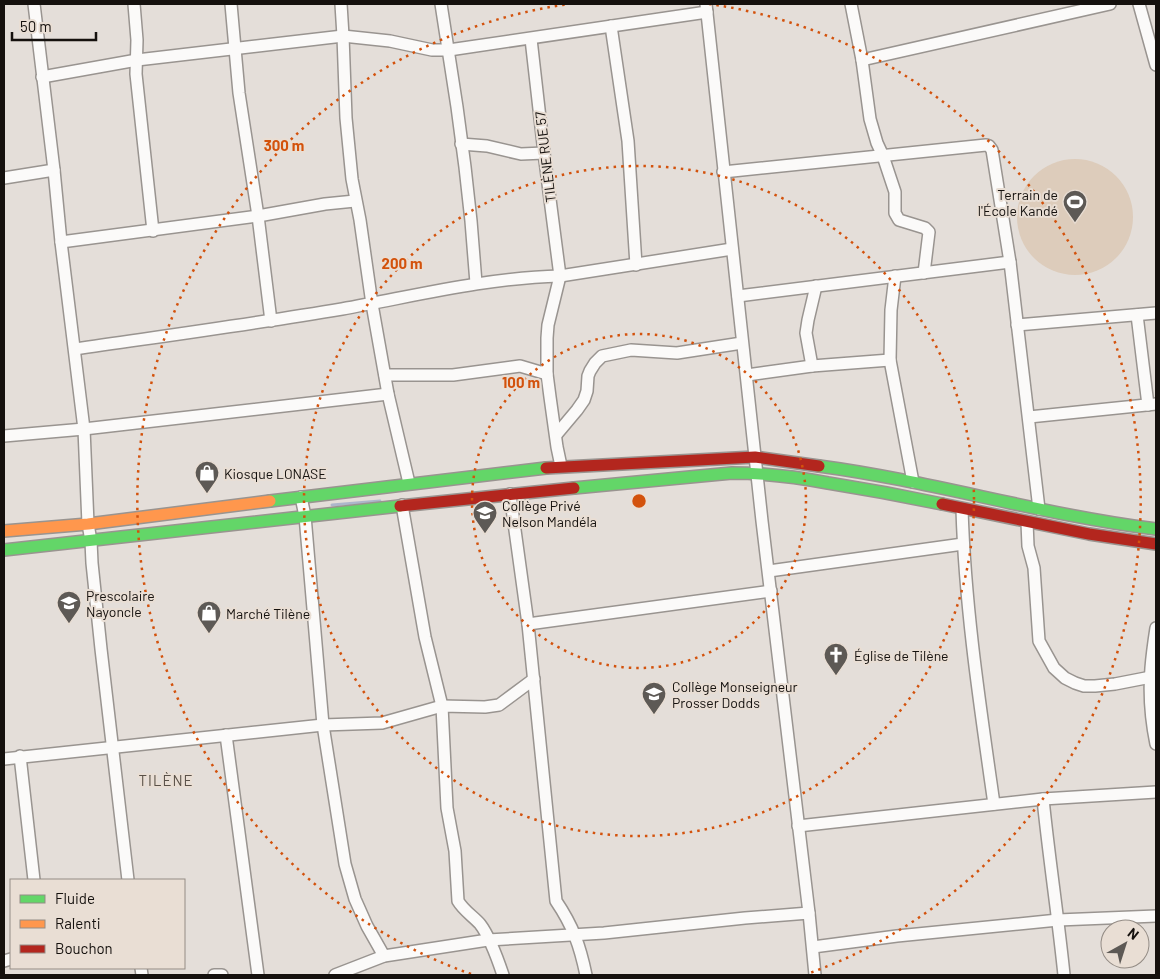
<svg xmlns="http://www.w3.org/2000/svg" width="1160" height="979" font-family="Barlow,sans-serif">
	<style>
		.green { fill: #dcb }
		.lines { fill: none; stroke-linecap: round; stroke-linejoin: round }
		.stream { stroke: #adb6cb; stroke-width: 3 }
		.street-casing { stroke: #999490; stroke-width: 14 }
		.fast-casing { stroke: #999490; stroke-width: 14 }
		.slow-casing { stroke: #999490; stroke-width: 14 }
		.jam-casing { stroke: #999490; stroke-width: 14 }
		.street { stroke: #fbfaf9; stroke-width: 11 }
		.fast { stroke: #63d668; stroke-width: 11 }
		.slow { stroke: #ff974d; stroke-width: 11 }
		.jam { stroke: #b3261e; stroke-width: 11 }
		.ring { fill: none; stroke: #d3520c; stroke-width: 2.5; stroke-dasharray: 2.5 5 }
		.labels { text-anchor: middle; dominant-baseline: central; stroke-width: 4; stroke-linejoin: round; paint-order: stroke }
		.street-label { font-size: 14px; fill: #15110e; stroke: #e9ded4 }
		.poi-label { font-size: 14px; fill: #15110e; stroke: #e9ded4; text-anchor: start }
		.neighbourhood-label { font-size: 15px; letter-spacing: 1px; fill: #5a5148; stroke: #e9ded4 }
		.centre { fill: #d3520c; stroke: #e9ded4; stroke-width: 2.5 }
		.ring-label { font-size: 15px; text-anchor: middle; font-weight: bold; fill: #d3520c; stroke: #e9ded4; stroke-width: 4; stroke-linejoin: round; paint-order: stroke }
	</style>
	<rect width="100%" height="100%" fill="#e4ded9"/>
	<circle class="green" cx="1075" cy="217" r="58"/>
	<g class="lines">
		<path class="stream" d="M332 505 380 501"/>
		<defs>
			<g id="street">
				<path d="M34 4 54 170 61 242 84 429 88 524 91 541 92 563 101 649 128 880"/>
				<path d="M134 4 137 40 136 74 153 231"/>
				<path d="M231 4 239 93 258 216 271 321"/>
				<path d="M341 4 343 36 346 118 352 179 360 220 372 304 388 394 409 483"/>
				<path d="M441 4 457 107 465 167 471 221 476 283"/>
				<path d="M706 4 762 521 809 913 815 975"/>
				<path d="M851 4 862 60 870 119 877 143 883 156 895 192V213L899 220 925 228 929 232 924 273"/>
				<path d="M1139 4 1156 65"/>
				<path d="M611 26 628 141 636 265"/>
				<path d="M531 39 544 153 560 276 548 325 547 338V374L550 397 557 447 561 466"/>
				<path d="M862 60 1110 4"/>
				<path d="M42 77 137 60 343 36 390 41 432 50H449L707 12"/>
				<path d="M461 144 487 146 521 154 544 153"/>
				<path d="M723 172 986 145 989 146 992 150 1010 262 1039 509"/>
				<path d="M4 178 54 170"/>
				<path d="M61 242 258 216 325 204 355 201"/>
				<path d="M895 276 891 310 890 360 913 482"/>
				<path d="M738 296 1010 262"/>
				<path d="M1137 315 1148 405"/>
				<path d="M1017 325 1156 313"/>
				<path d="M75 349C164 336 253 324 342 309 415 296 485 278 560 276L732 249"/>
				<path d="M812 366 806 333 808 320 816 286"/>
				<path d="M385 375H453L520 366 547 374"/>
				<path d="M747 375 812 366 890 360"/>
				<path d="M1029 417 1156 404"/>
				<path d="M556 435 577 410 584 400 587 391 588 376 590 371 595 363 602 356 631 350 677 353 742 343"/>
				<path d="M4 436 84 429 388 394"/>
				<path d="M510 494 528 624 556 901C573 926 580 946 586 975"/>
				<path d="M301 497 305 516 323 725 345 864 355 899 367 926 384 956"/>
				<path d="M402 505 425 637 442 706 447 808 455 851 458 901C464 911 473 916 480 924 490 937 498 960 503 975"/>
				<path d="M962 509C965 608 980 706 994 804"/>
				<path d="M1027 522 1028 546 1034 568 1039 641 1054 668 1065 678 1075 683 1084 686H1095L1115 684 1151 677"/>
				<path d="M769 571 963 544"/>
				<path d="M528 624 771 591"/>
				<path d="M1156 628C1154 641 1152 655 1151 668 1149 693 1151 720 1156 744"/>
				<path d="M226 735 258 975"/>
				<path d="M20 756 34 880"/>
				<path d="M4 759 323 725 382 723 442 706 485 707 499 705 534 679"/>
				<path d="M1043 799C1049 858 1058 916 1064 975"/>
				<path d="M798 826 1043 799 1156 792"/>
				<path d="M813 947 897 936 1058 920 1156 916"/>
				<path d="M4 961 11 959"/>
				<path d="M141 968 142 975"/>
				<path d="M214 975H222"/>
				<path d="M335 975 384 956 488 940 604 933 745 918 809 913"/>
			</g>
			<g id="fast">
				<path d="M819 466C932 481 1042 515 1156 529"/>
				<path d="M574 488 732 473C765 473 796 477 828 483 866 489 904 496 942 504"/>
				<path d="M270 501 546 468"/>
				<path d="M4 550 400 506"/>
			</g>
			<path id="slow" d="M4 531 88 524 270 501"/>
			<g id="jam">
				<path d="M546 468 755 457 819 466"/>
				<path d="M942 504 1089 534 1156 544"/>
				<path d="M400 506 574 488"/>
			</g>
		</defs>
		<use href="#street" class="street-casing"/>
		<use href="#fast" class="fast-casing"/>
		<use href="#slow" class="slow-casing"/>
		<use href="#jam" class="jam-casing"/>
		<use href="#street" class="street"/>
		<use href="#fast" class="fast"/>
		<use href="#slow" class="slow"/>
		<use href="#jam" class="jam"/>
	</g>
	<g class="ring">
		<circle cx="639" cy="501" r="167"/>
		<circle cx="639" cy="501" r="335"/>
		<path d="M471 974A502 502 0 0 1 569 4M709 4A502 502 0 0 1 807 974"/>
	</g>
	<defs>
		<symbol id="stadium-pin" viewBox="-11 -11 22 30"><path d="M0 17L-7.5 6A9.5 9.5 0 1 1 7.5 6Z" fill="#5d5955" stroke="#e9ded4"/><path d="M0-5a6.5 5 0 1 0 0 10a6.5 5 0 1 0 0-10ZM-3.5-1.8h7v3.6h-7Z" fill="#fff"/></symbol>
		<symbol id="shop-pin" viewBox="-11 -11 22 30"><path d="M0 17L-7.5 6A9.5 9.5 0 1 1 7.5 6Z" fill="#5d5955" stroke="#e9ded4"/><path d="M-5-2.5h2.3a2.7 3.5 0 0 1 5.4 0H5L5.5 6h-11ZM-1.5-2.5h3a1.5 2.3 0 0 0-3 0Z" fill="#fff"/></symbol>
		<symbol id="school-pin" viewBox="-11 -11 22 30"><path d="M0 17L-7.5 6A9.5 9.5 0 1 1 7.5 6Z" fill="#5d5955" stroke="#e9ded4"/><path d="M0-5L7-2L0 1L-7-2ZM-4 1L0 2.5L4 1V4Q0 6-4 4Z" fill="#fff"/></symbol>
		<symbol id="church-pin" viewBox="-11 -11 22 30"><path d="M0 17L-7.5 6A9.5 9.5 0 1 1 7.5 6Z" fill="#5d5955" stroke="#e9ded4"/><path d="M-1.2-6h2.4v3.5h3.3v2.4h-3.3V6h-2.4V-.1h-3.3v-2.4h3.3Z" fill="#fff"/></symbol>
	</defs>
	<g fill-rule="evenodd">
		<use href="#stadium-pin" x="1061" y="188" width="28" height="38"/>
		<use href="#shop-pin" x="193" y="459" width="28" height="38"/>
		<use href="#school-pin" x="471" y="499" width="28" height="38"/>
		<use href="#school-pin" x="55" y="589" width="28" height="38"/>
		<use href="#shop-pin" x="195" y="599" width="28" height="38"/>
		<use href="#church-pin" x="822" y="641" width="28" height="38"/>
		<use href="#school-pin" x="640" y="680" width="28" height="38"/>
	</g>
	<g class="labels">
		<g class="street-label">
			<text transform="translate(545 157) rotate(-97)">TILÈNE RUE 57</text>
		</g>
		<g class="poi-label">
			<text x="1058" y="194" text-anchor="end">Terrain de<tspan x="1058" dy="16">l'École Kandé</tspan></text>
			<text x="224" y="473">Kiosque LONASE</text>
			<text x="502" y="505">Collège Privé<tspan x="502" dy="16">Nelson Mandéla</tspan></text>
			<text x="86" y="595">Prescolaire<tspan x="86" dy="16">Nayoncle</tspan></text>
			<text x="226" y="613">Marché Tilène</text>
			<text x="854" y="655">Église de Tilène</text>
			<text x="672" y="686">Collège Monseigneur<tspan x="672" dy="16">Prosser Dodds</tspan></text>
		</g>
		<g class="neighbourhood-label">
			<text x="166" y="780">TILÈNE</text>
		</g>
	</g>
	<circle cx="639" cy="501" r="8" class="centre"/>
	<g class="ring-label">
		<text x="284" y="151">300 m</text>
		<text x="402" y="269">200 m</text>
		<text x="521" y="388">100 m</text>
	</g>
	<rect width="1160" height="979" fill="none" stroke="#15110e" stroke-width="10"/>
	<rect x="10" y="879" width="175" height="90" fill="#e9ded4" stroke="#948c85"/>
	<rect x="20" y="895" width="25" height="8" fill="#63d668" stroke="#948c85"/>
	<text x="55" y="904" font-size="15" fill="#15110e">Fluide</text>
	<rect x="20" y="920" width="25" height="8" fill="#ff974d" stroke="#948c85"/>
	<text x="55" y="929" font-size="15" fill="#15110e">Ralenti</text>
	<rect x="20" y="945" width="25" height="8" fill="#b3261e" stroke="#948c85"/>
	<text x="55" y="954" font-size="15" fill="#15110e">Bouchon</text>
	<g transform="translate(1125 944) rotate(39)"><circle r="24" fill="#e9ded4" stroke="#948c85"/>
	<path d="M0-4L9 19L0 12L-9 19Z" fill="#5d5955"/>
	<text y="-8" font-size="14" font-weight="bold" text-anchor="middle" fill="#15110e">N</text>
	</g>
	<path d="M12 32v8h84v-8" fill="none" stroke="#15110e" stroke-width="2.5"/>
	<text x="20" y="32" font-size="15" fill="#15110e" stroke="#e9ded4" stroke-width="4" paint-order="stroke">50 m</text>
</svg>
